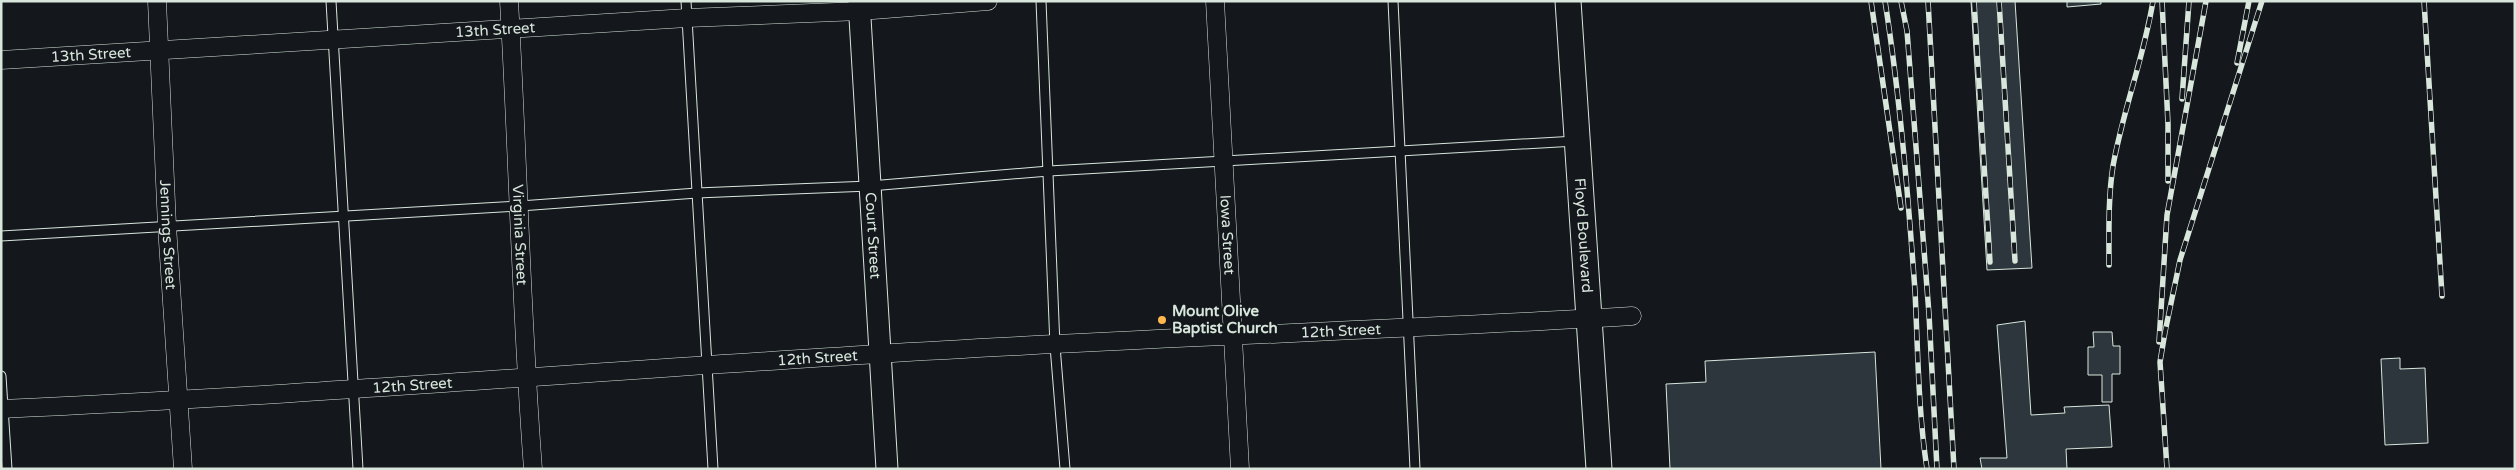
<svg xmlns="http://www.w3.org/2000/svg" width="2516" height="470" font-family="'Varela Round',sans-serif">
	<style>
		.building { fill: #2c363c; stroke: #d8e6dc }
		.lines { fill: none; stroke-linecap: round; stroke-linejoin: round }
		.service-casing { stroke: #d8e6dc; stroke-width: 11 }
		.minor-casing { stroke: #d8e6dc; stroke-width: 19 }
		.tertiary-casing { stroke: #d8e6dc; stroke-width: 23 }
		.secondary-casing { stroke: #d8e6dc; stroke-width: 27 }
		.service { stroke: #14181c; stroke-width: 9 }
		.minor { stroke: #14181c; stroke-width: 18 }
		.tertiary { stroke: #14181c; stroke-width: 21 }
		.secondary { stroke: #14181c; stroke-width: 25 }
		.rail-casing { stroke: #d8e6dc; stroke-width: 5.5 }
		.rail { stroke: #14181c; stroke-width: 4; stroke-dasharray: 11; stroke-linecap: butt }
		.poi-dot { fill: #ffb74d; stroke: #14181c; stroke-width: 2 }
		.labels { text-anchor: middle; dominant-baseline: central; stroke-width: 4; stroke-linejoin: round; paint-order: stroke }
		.street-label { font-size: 15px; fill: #d8e6dc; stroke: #14181c }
		.poi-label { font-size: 15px; font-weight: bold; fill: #d8e6dc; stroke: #14181c; text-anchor: start }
	</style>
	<rect width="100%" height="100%" fill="#14181c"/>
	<g class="building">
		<path d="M1971 1H2015L2032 268 1987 270Z"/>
		<path d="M2067 1H2101V4L2067 7Z"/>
		<path d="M2025 321 2031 415 2065 413 2064 407 2109 405 2112 447 2066 449 2067 469H1982L1980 458H2007L1997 325Z"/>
		<path d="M2093 332H2112L2113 346H2120V374H2112V402H2102V375H2088V347H2094Z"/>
		<path d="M1875 352 1881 469H1670L1666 384 1706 382 1705 361Z"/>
		<path d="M2400 358V369L2425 368 2428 443 2385 445 2381 359Z"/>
	</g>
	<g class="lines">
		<defs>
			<g id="service">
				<path d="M331 1 358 469"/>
				<path d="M686 1 713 469"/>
				<path d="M1041 1 1055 346 1065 469"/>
				<path d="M1393 1 1415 469"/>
				<path d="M1 236 520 206 697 193 870 186 1049 171 1576 141"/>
				<path d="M1 376 7 469"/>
			</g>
			<g id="minor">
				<path id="s1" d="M157 1 167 226 183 469"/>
				<path id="s2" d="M509 1C518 157 521 313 533 469"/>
				<path id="s3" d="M1215 1 1240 469"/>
				<path id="s4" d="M1 60 687 18 860 11 988 1"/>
				<path id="s5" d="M1 409C294 396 586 372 878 354 1129 338 1381 331 1632 316"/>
			</g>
			<g id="tertiary">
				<path id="s6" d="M859 1 887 469"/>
			</g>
			<g id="secondary">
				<path id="s7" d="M1568 1 1599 469"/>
			</g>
		</defs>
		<use href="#service" class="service-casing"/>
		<use href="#minor" class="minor-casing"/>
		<use href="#tertiary" class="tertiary-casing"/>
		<use href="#secondary" class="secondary-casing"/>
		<use href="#service" class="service"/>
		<use href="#minor" class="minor"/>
		<use href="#tertiary" class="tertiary"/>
		<use href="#secondary" class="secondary"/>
		<defs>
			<g id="rail">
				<path d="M1871 1 1901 208"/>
				<path d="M1885 1C1900 97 1908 195 1915 291 1918 351 1918 410 1927 469"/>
				<path d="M1901 1 1907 31 1929 314 1937 469"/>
				<path d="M1928 1 1954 469"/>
				<path d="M1974 1 1990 262"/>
				<path d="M1999 1 2015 261"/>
				<path d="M2162 1 2168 124V181"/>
				<path d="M2424 1 2442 296"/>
				<path d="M2237 63 2249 1"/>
				<path d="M2182 99 2189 1"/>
				<path d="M2109 265C2109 232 2108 198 2113 166 2123 110 2144 57 2153 1"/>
				<path d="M2159 342 2167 215 2206 1"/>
				<path d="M2167 469 2160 362 2165 332 2180 260 2262 1"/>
			</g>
		</defs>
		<use href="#rail" class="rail-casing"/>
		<use href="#rail" class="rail"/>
	</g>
	<circle class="poi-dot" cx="1162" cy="320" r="5"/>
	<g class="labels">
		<g class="street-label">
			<text stroke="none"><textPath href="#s4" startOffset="495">13th Street</textPath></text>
			<text stroke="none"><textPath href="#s4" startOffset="90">13th Street</textPath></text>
			<text stroke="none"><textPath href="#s1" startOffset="234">Jennings Street</textPath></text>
			<text stroke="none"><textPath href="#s2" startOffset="234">Virginia Street</textPath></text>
			<text stroke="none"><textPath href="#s6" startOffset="235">Court Street</textPath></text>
			<text stroke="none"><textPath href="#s3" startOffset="234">Iowa Street</textPath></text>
			<text stroke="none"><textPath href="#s7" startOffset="235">Floyd Boulevard</textPath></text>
			<text stroke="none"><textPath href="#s5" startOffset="1342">12th Street</textPath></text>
			<text stroke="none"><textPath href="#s5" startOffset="818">12th Street</textPath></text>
			<text stroke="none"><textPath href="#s5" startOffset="412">12th Street</textPath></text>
		</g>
		<g class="poi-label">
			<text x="1172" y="311">Mount Olive<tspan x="1172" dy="17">Baptist Church</tspan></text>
		</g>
	</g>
	<rect width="2516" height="470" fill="none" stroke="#d8e6dc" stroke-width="5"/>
</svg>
